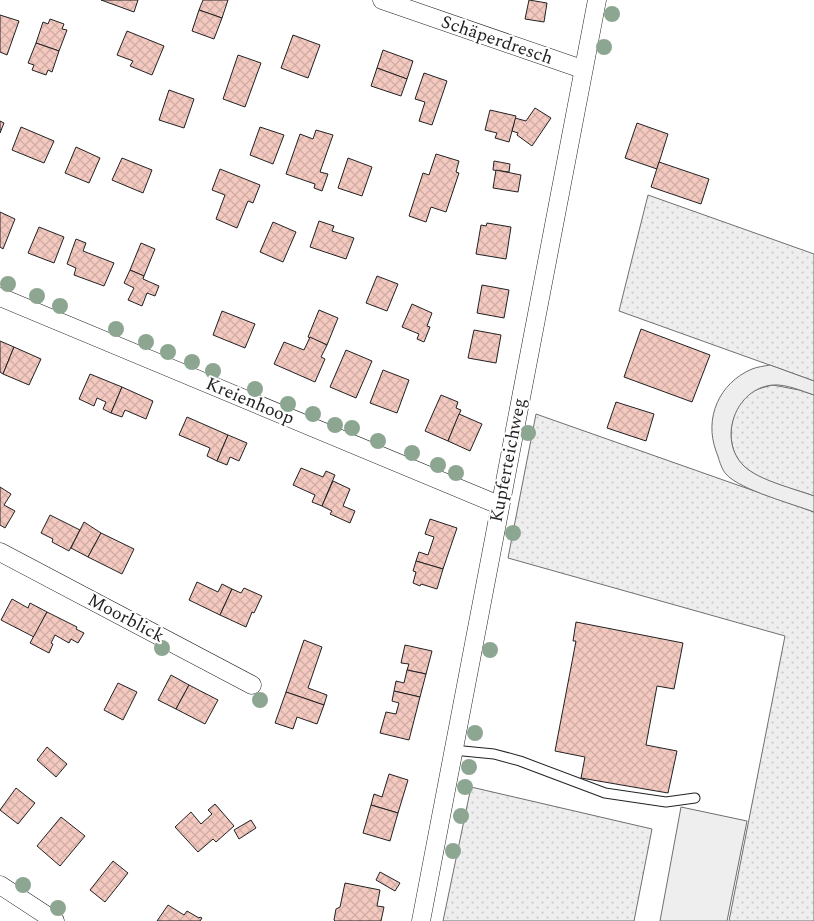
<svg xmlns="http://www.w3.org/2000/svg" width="814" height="921" font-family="Spectral,serif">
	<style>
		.grass { fill: url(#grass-dots); stroke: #6f6f6f }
		.garden { fill: #eee; stroke: #6f6f6f }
		.building { fill: url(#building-cross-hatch); stroke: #222 }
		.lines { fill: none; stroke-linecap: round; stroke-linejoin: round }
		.service-casing { stroke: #222; stroke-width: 11 }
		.minor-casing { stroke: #222; stroke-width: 19 }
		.service { stroke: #fff; stroke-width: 9 }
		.minor { stroke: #fff; stroke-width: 18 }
		.tree { fill: #8da692 }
		.labels { text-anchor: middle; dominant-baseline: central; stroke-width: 4; stroke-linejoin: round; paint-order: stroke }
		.street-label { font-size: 18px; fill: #222; stroke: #fff }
	</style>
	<defs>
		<pattern id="grass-dots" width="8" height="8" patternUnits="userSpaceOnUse" patternTransform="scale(1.25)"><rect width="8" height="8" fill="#eee"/><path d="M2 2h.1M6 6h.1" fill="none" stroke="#ccc" stroke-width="1.8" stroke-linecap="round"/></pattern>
		<pattern id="building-cross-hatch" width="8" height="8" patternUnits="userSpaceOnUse" patternTransform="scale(1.25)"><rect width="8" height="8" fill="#f3c9c0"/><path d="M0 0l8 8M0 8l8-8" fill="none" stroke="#d0aca5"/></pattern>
	</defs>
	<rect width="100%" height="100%" fill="#fff"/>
	<g class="grass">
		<path d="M648 195 814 254V381L619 311Z"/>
		<path d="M773 385 799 390 814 395V496C792 488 765 483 747 469 725 453 727 415 745 397 752 390 764 387 773 385Z"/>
		<path d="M536 414 814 512V921H729L785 636 508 558Z"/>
		<path d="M471 787 652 829 634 921H443Z"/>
	</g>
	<g class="garden">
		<path d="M770 365 814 381V395C802 391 786 384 773 385 735 388 717 440 744 466 758 480 795 489 814 496V512C793 504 741 490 727 475 721 470 719 458 716 451 704 418 719 383 752 369 757 367 764 366 770 365Z"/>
		<path d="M681 807 747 821 727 921H660Z"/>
	</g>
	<g class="building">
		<path d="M101 0H138L134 12Z"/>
		<path d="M203 0H228L222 18 199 10Z"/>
		<path d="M529 0 547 3 544 22 525 19Z"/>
		<path d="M199 10 222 18 214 39 192 31Z"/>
		<path d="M0 15 19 21 7 55 0 52Z"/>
		<path d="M50 19 64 24 62 29 67 30 59 51 36 43 43 22 48 24Z"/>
		<path d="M127 31 164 46 152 75 130 66 133 61 117 55Z"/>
		<path d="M293 35 320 45 308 78 281 68Z"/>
		<path d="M36 43 59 51 52 72 48 70 46 75 32 70 34 65 28 63Z"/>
		<path d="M383 50 413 61 407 79 377 68Z"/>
		<path d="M238 55 261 63 245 107 223 99Z"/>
		<path d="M377 68 407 79 401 96 371 86Z"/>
		<path d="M424 73 447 81 432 125 419 121 425 102 415 99Z"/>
		<path d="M169 90 194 99 184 128 159 120Z"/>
		<path d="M535 108 551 118 532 146 517 135 518 133 512 131 515 118 526 121Z"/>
		<path d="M490 110 516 116 509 142 495 138 497 133 485 130Z"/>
		<path d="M0 121 4 123 0 133Z"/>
		<path d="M637 123 668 134 657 169 625 158Z"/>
		<path d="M21 127 54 141 44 163 12 150Z"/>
		<path d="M260 127 284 135 273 164 250 155Z"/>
		<path d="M316 130 333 135 320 172 328 174 322 191 314 188 315 184 286 174 300 134 313 139Z"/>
		<path d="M76 147 100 158 89 183 65 173Z"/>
		<path d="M436 154 459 161 456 172 459 173 446 212 431 207 426 222 409 216 423 173 429 175Z"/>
		<path d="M122 158 152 170 143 193 112 180Z"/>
		<path d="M348 158 372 167 362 196 338 188Z"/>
		<path d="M494 161 510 164 509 172 493 170Z"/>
		<path d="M659 162 709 179 701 204 651 187Z"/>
		<path d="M220 169 260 185 253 203 248 201 237 228 216 219 225 195 212 190Z"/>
		<path d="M496 170 521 175 518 192 493 188Z"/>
		<path d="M0 212 15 219 3 249 0 247Z"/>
		<path d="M319 221 334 226 332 231 354 238 346 259 310 247Z"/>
		<path d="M273 222 296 232 283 262 260 252Z"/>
		<path d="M487 223 511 227 506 259 476 254 481 225 486 226Z"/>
		<path d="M39 227 64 237 54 263 28 253Z"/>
		<path d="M76 239 86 243 83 251 114 263 104 286 74 275 76 268 67 264Z"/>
		<path d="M141 243 155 249 144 276 130 270Z"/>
		<path d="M130 270 144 276 143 279 159 286 155 296 147 293 142 306 128 300 134 288 124 283Z"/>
		<path d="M377 276 398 284 387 311 366 303Z"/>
		<path d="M482 285 509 290 504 318 477 313Z"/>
		<path d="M412 304 432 313 427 326 430 327 424 342 417 339 419 334 402 327Z"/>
		<path d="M319 310 338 318 327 345 308 337Z"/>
		<path d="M222 311 255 324 245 348 213 335Z"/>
		<path d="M641 329 710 355 692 402 624 377Z"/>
		<path d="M474 330 501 335 496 363 468 358Z"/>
		<path d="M310 337 327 345 321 357 325 359 315 382 274 364 284 342 304 350Z"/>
		<path d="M0 341 14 347 3 374 0 372Z"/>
		<path d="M14 347 41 359 29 385 3 374Z"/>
		<path d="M346 350 372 361 356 398 330 387Z"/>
		<path d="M383 370 409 380 397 413 370 403Z"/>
		<path d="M90 374 122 387 111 413 103 409 106 402 97 398 94 406 79 399Z"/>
		<path d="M122 387 153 401 146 419 125 410 122 417 111 413Z"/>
		<path d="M441 395 458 402 456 408 461 410 448 441 425 431Z"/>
		<path d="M616 402 654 414 646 441 607 428Z"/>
		<path d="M459 414 482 424 470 451 448 441Z"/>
		<path d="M187 417 228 435 217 461 207 456 210 448 179 435Z"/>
		<path d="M228 435 247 443 239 461 230 457 227 465 217 461Z"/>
		<path d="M301 468 323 477 326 471 335 475 322 506 312 502 315 495 293 485Z"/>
		<path d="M333 481 350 489 343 506 355 511 350 523 330 514 332 511 322 506Z"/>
		<path d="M0 487 11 494 4 505 15 511 5 528 0 525Z"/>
		<path d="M50 515 80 530 69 551 52 542 53 539 41 533Z"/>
		<path d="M430 519 457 528 443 569 416 561 419 552 428 555 434 537 425 534Z"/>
		<path d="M84 522 101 533 88 557 71 548Z"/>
		<path d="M101 533 134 549 122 574 88 557Z"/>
		<path d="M416 561 443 569 437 589 421 584 420 586 413 583 416 572 413 571Z"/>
		<path d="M197 582 218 592 222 584 232 589 220 615 189 600Z"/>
		<path d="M244 588 262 596 254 613 252 612 246 627 220 615 232 589 241 593Z"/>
		<path d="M12 599 28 608 30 603 47 612 34 637 1 620Z"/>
		<path d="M47 612 77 627 76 629 84 633 78 643 71 639 69 643 55 635 51 643 53 644 49 653 30 643Z"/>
		<path d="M576 622 683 643 674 689 657 686 646 745 677 751 668 793 581 778 585 757 555 751 576 641H573Z"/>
		<path d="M304 640 322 647 308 688 327 695 324 705 286 692Z"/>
		<path d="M405 645 432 651 426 674 407 670 409 664 401 663Z"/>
		<path d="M407 670 426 674 420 697 394 691 396 681 404 683Z"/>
		<path d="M171 675 189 685 176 709 158 700Z"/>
		<path d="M118 683 137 692 123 720 104 710Z"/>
		<path d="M189 685 218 700 205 724 176 709Z"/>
		<path d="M394 691 420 697 409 740 380 733 386 712 396 714 399 703 392 701Z"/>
		<path d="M286 692 324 705 317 724 297 717 293 729 275 723Z"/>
		<path d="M47 747 67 764 56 777 37 760Z"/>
		<path d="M389 774 408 780 398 813 371 805 374 794 382 797Z"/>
		<path d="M16 788 35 803 18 824 0 810Z"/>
		<path d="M215 804 234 826 216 842 213 839 198 852 175 827 191 812 201 824 212 814 208 810Z"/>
		<path d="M371 805 398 813 390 841 363 833Z"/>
		<path d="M61 817 85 836 60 866 37 846Z"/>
		<path d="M251 820 256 828 239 839 234 830Z"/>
		<path d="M113 861 128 873 105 902 90 890Z"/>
		<path d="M380 872 400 883 395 891 376 880Z"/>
		<path d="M345 883 380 890 377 906 384 907 381 921H335L334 920 336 909 340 907Z"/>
		<path d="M168 905 184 915 187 911 199 918 200 917 202 918 200 921H157Z"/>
	</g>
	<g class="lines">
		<defs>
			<path id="service" d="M453 750 494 754 520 761 605 793 666 802 695 798"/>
			<g id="minor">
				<path d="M382 0 582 69"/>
				<path d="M0 297 499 505"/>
				<path d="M0 552 252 685"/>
				<path d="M0 885 55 921"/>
				<path d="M421 921 597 0"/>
			</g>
		</defs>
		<use href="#service" class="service-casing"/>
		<use href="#minor" class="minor-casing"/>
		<use href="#service" class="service"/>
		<use href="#minor" class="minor"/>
	</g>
	<g class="tree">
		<circle cx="612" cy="14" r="8"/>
		<circle cx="604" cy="47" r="8"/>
		<circle cx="8" cy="284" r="8"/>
		<circle cx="37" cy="296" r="8"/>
		<circle cx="60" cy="306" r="8"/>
		<circle cx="116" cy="329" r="8"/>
		<circle cx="146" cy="342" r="8"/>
		<circle cx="168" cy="352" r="8"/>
		<circle cx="192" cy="362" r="8"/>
		<circle cx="213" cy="371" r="8"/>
		<circle cx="255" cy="389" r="8"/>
		<circle cx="288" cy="404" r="8"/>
		<circle cx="313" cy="414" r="8"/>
		<circle cx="335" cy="425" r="8"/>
		<circle cx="352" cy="428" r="8"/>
		<circle cx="528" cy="433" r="8"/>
		<circle cx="378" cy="441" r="8"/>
		<circle cx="412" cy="453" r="8"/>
		<circle cx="438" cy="465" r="8"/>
		<circle cx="456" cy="473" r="8"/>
		<circle cx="513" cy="533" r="8"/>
		<circle cx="162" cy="648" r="8"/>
		<circle cx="490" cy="650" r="8"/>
		<circle cx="260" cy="700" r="8"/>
		<circle cx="475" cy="733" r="8"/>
		<circle cx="469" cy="767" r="8"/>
		<circle cx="465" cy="787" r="8"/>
		<circle cx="461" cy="816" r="8"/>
		<circle cx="453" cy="851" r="8"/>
		<circle cx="23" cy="885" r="8"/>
		<circle cx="58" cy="908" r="8"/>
	</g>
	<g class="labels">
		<g class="street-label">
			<text transform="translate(497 40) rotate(19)">Schäperdresch</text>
			<text transform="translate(250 401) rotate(23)">Kreienhoop</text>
			<text transform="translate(508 460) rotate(-79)">Kupferteichweg</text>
			<text transform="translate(126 618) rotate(28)">Moorblick</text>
		</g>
	</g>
</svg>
